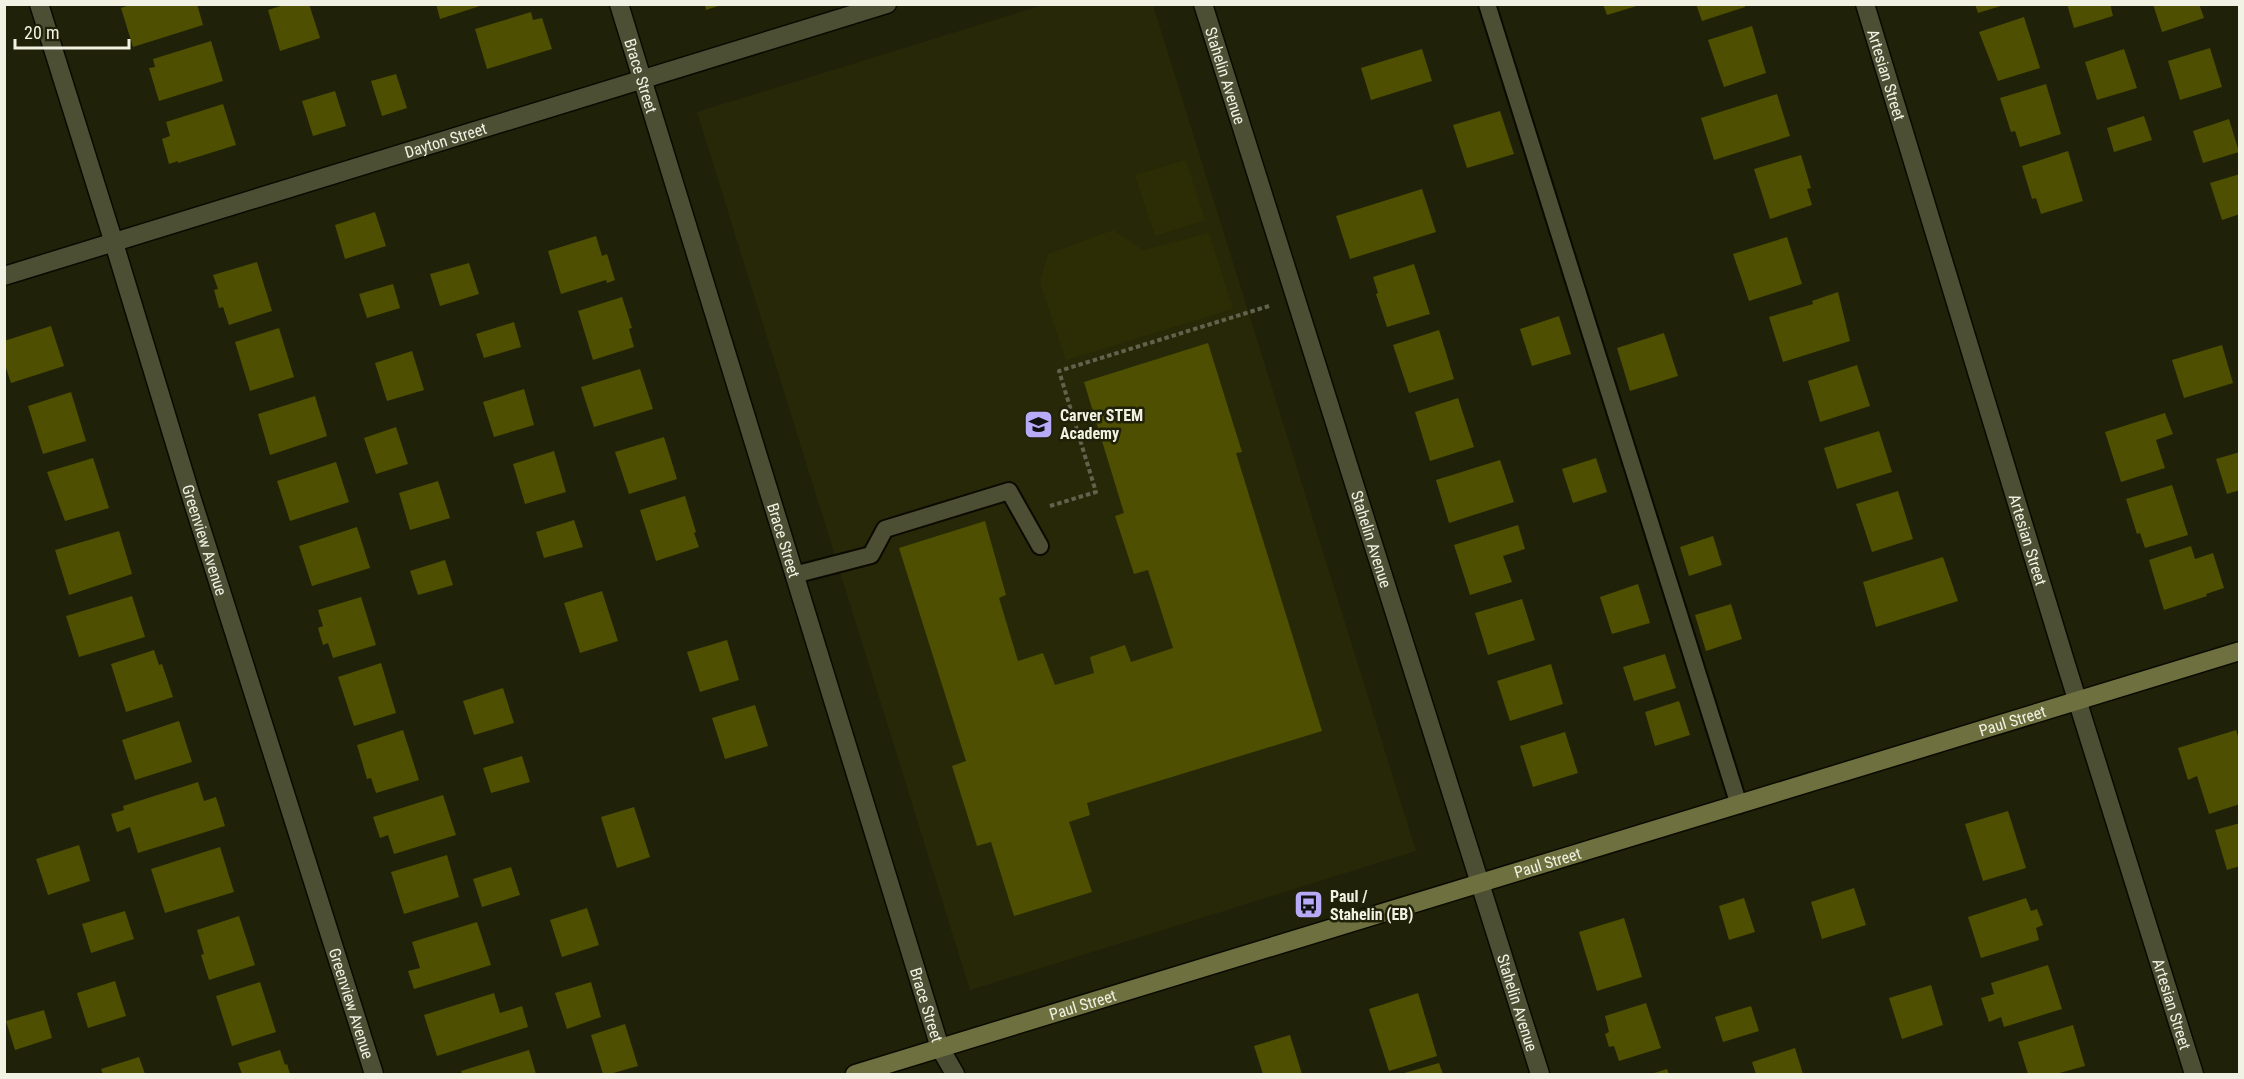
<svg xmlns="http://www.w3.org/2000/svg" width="2244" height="1079" font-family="'Roboto Condensed',sans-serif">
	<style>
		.built { fill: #272808 }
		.green { fill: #2c2d05 }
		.building { fill: #4e4f00 }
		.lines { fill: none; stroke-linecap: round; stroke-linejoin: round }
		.lane-casing { stroke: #0a0a00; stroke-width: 20 }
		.street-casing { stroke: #0a0a00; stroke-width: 21 }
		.secondary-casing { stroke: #0a0a00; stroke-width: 21 }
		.path { stroke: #62634e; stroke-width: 4; stroke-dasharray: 4.5 3; stroke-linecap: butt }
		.lane { stroke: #4d4f35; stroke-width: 16 }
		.street { stroke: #4d4f35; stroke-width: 18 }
		.secondary { stroke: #6e713f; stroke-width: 18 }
		.labels { text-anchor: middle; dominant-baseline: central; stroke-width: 5; stroke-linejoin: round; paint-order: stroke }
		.street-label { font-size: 16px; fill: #f1f2e3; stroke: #202109 }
		.poi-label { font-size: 16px; font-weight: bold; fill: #f1f2e3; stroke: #202109; text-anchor: start }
	</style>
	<rect width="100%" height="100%" fill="#202109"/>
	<path class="built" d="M1043 5H1153L1416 851 970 990 697 112Z"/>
	<g class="green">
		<path d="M1186 160 1205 220 1155 236 1135 175Z"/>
		<path d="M1113 230 1143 250 1209 233 1233 309 1066 360 1040 282 1048 254Z"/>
	</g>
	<g class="building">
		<path d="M132 4H197L203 25 133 47 121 8Z"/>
		<path d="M287 4H309L320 38 280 51 268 10Z"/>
		<path d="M436 4H483V5L440 19Z"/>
		<path d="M705 4H721V5L706 10Z"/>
		<path d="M1603 4H1640V5L1607 15Z"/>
		<path d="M1696 4H1744L1745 7 1702 21Z"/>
		<path d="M1975 4H2004V5L1978 13Z"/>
		<path d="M2067 4H2110L2113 16 2074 28Z"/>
		<path d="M2153 4H2199L2204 18 2162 32Z"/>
		<path d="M531 12 533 20 542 18 552 49 487 69 475 29Z"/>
		<path d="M2024 17 2040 68 1998 81 1979 32Z"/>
		<path d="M1752 26 1766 73 1724 87 1708 40Z"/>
		<path d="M211 41 223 81 159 101 149 68 155 67 153 59Z"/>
		<path d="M2210 48 2222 87 2180 100 2168 61Z"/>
		<path d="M1422 49 1432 81 1371 100 1361 68Z"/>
		<path d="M2124 49 2137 88 2097 100 2085 62Z"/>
		<path d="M396 74 407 108 382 116 371 81Z"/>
		<path d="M2046 84 2061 134 2020 147 2015 131 2011 132 2000 98Z"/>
		<path d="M335 91 346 126 313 136 302 101Z"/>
		<path d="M1777 94 1790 136 1714 160 1701 118Z"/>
		<path d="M223 104 236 145 178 163V161L169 164 162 139 170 136 166 122Z"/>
		<path d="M1500 111 1514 154 1467 168 1453 125Z"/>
		<path d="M2144 116 2152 140 2114 152 2107 128Z"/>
		<path d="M2229 119 2239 152 2203 163 2193 131Z"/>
		<path d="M2068 151 2083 201 2041 214 2036 198 2032 199 2022 166Z"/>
		<path d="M1801 155 1811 188 1807 189 1812 205 1770 219 1754 169Z"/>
		<path d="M2240 174V214L2222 220 2210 183Z"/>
		<path d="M1422 189 1436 232 1350 259 1336 216Z"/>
		<path d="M375 212 386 246 345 259 335 225Z"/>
		<path d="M596 236 602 256 607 254 615 280 607 283 606 280 561 294 548 251Z"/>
		<path d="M1787 237 1802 284 1749 301 1733 254Z"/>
		<path d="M257 262 272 311 229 325 223 307 219 308 214 290 218 289 213 275Z"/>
		<path d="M469 263 479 294 440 306 430 274Z"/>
		<path d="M1414 264 1430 314 1387 327 1376 294 1378 293 1373 277Z"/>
		<path d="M393 284 400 308 367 318 359 294Z"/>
		<path d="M1838 292 1850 341 1783 362 1769 317 1813 304 1812 301Z"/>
		<path d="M622 297 632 328 629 329 634 347 593 360 578 311Z"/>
		<path d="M1559 316 1571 354 1532 366 1520 329Z"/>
		<path d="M514 322 521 347 484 358 476 334Z"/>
		<path d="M51 326 64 366 11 383 4 362V341Z"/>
		<path d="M279 328 294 377 250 391 235 342Z"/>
		<path d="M1439 330 1454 379 1409 393 1393 345Z"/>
		<path d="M1664 333 1678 376 1630 391 1617 348Z"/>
		<path d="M1208 343 1242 452 1236 453 1322 731 1087 803 1090 815 1069 822 1092 892 1014 916 991 842 977 846 952 766 966 761 899 548 985 521 1006 595 999 598 1018 661 1043 653 1055 685 1094 673 1090 657 1125 645 1131 662 1173 648 1148 570 1134 574 1115 516 1124 513 1084 382Z"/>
		<path d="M2222 345 2233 383 2184 398 2172 360Z"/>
		<path d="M412 351 424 390 387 401 375 363Z"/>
		<path d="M1857 365 1870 406 1820 422 1808 381Z"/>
		<path d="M640 369 653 409 594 427 581 387Z"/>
		<path d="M524 389 534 425 494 437 483 402Z"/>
		<path d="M71 392 86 441 43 454 28 406Z"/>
		<path d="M315 396 327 436 270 455 258 414Z"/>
		<path d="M1458 398 1474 447 1430 461 1415 412Z"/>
		<path d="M2165 413 2173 434 2156 440 2165 468 2121 482 2105 432Z"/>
		<path d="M396 427 408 464 376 474 364 438Z"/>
		<path d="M1879 431 1892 472 1837 489 1824 448Z"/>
		<path d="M664 437 677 479 629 494 615 452Z"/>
		<path d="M554 451 566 492 525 504 513 464Z"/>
		<path d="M2240 452V490L2227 494 2216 459Z"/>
		<path d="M93 458 109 508 65 521 47 472Z"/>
		<path d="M1596 458 1607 492 1573 503 1562 469Z"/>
		<path d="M1500 460 1514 502 1449 523 1436 480Z"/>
		<path d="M336 462 349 502 290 521 277 481Z"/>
		<path d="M438 481 450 518 410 530 399 493Z"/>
		<path d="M2172 485 2188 535 2145 548 2140 533 2137 534 2126 499Z"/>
		<path d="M1898 491 1913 539 1872 552 1856 504Z"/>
		<path d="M685 496 696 532 694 533 699 547 656 561 640 510Z"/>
		<path d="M574 520 583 547 544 558 536 532Z"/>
		<path d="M1518 525 1525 549 1503 556 1512 582 1470 595 1454 545Z"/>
		<path d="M357 527 370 568 312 586 299 546Z"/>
		<path d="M119 531 132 574 69 595 55 550Z"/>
		<path d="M1713 536 1722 565 1689 576 1680 547Z"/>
		<path d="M2191 546 2195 559 2213 553 2224 588 2206 594 2207 596 2164 610 2149 560Z"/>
		<path d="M1943 557 1958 601 1876 627 1863 582Z"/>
		<path d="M445 560 453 585 418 595 410 571Z"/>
		<path d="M1638 584 1650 623 1612 634 1600 597Z"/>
		<path d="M602 591 618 641 580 653 564 603Z"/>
		<path d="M132 596 145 637 79 657 66 616Z"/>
		<path d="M361 597 376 645 333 658 328 643 323 645 318 628 323 626 318 610Z"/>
		<path d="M1522 599 1535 640 1488 655 1475 613Z"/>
		<path d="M1731 604 1742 639 1706 651 1695 615Z"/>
		<path d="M727 640 739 680 700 692 687 652Z"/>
		<path d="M154 650 159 665 162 664 173 697 126 712 111 664Z"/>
		<path d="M1665 654 1676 688 1634 701 1623 667Z"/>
		<path d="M381 663 396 713 354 726 338 677Z"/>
		<path d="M1551 664 1563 704 1510 721 1497 681Z"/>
		<path d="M503 688 514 723 474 735 463 701Z"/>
		<path d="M1679 701 1690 735 1655 746 1645 712Z"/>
		<path d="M755 705 768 746 725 759 712 718Z"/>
		<path d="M179 721 192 762 135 780 122 740Z"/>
		<path d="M403 730 419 780 376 793 371 778 367 779 357 745Z"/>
		<path d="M2236 730 2240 742V804L2209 814 2197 776 2188 780 2178 748Z"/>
		<path d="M1565 732 1578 773 1533 787 1520 746Z"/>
		<path d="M522 756 530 782 491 793 483 768Z"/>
		<path d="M198 782 204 801 216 797 225 826 138 853 130 827 117 832 111 814 124 810 123 806Z"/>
		<path d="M443 795 456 835 394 854 388 835 380 838 373 817Z"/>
		<path d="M634 807 650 857 617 868 601 817Z"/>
		<path d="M2008 811 2026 868 1983 881 1965 824Z"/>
		<path d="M2240 823V866L2227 870 2215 830Z"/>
		<path d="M79 845 90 881 48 895 36 859Z"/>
		<path d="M220 847 234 892 165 913 151 869Z"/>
		<path d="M447 855 459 897 404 914 391 872Z"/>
		<path d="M511 867 520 895 482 907 473 879Z"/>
		<path d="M1854 888 1866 925 1822 939 1811 902Z"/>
		<path d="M1744 898 1755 932 1729 940 1719 906Z"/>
		<path d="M2026 898 2031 911 2037 909 2043 925 2036 928 2039 940 1981 958 1968 917Z"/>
		<path d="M587 908 599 945 562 957 550 920Z"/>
		<path d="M125 911 134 939 91 953 82 924Z"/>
		<path d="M239 916 255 965 209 980 201 955 204 954 197 930Z"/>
		<path d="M1624 918 1642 977 1597 991 1579 932Z"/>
		<path d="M477 922 491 965 414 989 408 971 420 968 412 942Z"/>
		<path d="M2048 965 2062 1009 2004 1027 2001 1017 1989 1022 1981 998 1994 994 1991 983Z"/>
		<path d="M115 981 126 1016 88 1028 77 993Z"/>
		<path d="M260 982 276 1032 232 1046 216 996Z"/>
		<path d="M591 982 601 1017 567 1029 555 993Z"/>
		<path d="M1931 985 1943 1025 1902 1039 1889 998Z"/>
		<path d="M494 993 500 1013 522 1006 528 1027 437 1056 424 1015Z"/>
		<path d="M1418 993 1437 1056 1389 1071 1369 1009Z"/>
		<path d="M1646 1003 1661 1048 1619 1061 1614 1046 1609 1047 1605 1034 1609 1032 1605 1016Z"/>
		<path d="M1751 1006 1759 1031 1723 1042 1715 1017Z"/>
		<path d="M44 1010 52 1038 15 1050 6 1021Z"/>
		<path d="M625 1024 638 1066 610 1074H603L591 1035Z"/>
		<path d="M2073 1025 2085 1066 2056 1074H2028L2018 1042Z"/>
		<path d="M1290 1035 1302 1074H1263L1254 1046Z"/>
		<path d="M1795 1048 1803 1074H1756L1752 1062Z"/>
		<path d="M280 1050 285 1065 287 1064 290 1074H242L238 1063Z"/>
		<path d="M529 1050 536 1074H462L461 1071Z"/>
		<path d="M139 1057 145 1074H103L101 1069Z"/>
		<path d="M1439 1063 1443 1074H1401Z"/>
		<path d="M1667 1069 1669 1074H1651Z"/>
	</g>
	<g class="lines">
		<defs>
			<g id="lane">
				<path d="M1487 4 1739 805"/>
				<path d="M794 575 871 555 885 529 1009 491 1040 546"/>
			</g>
			<g id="street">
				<path id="s1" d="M39 4 114 243 190 493 374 1074"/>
				<path id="s2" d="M619 4 940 1048 955 1074"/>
				<path id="s3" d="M1203 4 1540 1074"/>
				<path id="s4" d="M1865 4 2065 661 2194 1074"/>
				<path id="s5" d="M4 276 887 4"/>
			</g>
			<g id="secondary">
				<path id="s6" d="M855 1074 2240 651"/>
			</g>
		</defs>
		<use href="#lane" class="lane-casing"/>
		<use href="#street" class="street-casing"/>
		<use href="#secondary" class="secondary-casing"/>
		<path class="path" d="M1050 506 1096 492 1059 371 1269 306"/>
		<use href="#lane" class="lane"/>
		<use href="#street" class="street"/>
		<use href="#secondary" class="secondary"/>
	</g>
	<defs>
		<symbol id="school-square" viewBox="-11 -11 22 22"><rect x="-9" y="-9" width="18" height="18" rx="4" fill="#b7abf8" stroke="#202109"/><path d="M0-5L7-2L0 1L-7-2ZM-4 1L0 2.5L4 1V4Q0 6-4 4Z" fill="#111"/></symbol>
		<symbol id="bus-square" viewBox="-11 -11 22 22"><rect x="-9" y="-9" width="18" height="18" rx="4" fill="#b7abf8" stroke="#202109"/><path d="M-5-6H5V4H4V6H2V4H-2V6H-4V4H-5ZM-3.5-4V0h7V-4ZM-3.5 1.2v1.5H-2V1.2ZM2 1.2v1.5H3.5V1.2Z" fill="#111"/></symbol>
	</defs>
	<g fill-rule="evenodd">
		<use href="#school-square" x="1022" y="408" width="33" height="33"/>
		<use href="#bus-square" x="1292" y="888" width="33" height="33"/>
	</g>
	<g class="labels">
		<g class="street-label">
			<text stroke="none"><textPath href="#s4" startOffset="74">Artesian Street</textPath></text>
			<text stroke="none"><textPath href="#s2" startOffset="75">Brace Street</textPath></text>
			<text stroke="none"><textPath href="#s3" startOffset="75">Stahelin Avenue</textPath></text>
			<text stroke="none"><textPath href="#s5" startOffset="462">Dayton Street</textPath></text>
			<text stroke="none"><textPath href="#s3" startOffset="561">Stahelin Avenue</textPath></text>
			<text stroke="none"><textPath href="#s1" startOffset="561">Greenview Avenue</textPath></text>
			<text stroke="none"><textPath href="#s4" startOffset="560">Artesian Street</textPath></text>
			<text stroke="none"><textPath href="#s2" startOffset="561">Brace Street</textPath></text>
			<text stroke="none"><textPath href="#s6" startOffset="1210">Paul Street</textPath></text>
			<text stroke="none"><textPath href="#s6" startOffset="724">Paul Street</textPath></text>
			<text stroke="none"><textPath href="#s1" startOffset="1047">Greenview Avenue</textPath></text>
			<text stroke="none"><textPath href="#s3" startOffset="1047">Stahelin Avenue</textPath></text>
			<text stroke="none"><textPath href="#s4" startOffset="1046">Artesian Street</textPath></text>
			<text stroke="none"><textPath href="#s2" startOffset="1047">Brace Street</textPath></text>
			<text stroke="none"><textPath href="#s6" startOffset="238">Paul Street</textPath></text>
		</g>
		<g class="poi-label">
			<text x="1060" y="415">Carver STEM<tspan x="1060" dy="18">Academy</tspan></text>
			<text x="1330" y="896">Paul /<tspan x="1330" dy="18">Stahelin (EB)</tspan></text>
		</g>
	</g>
	<rect width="2244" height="1079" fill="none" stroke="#f1f2e3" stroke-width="12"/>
	<path d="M15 39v9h114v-9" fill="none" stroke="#f1f2e3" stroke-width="3"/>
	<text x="24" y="39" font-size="18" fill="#f1f2e3" stroke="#202109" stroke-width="4.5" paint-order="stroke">20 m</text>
</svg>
